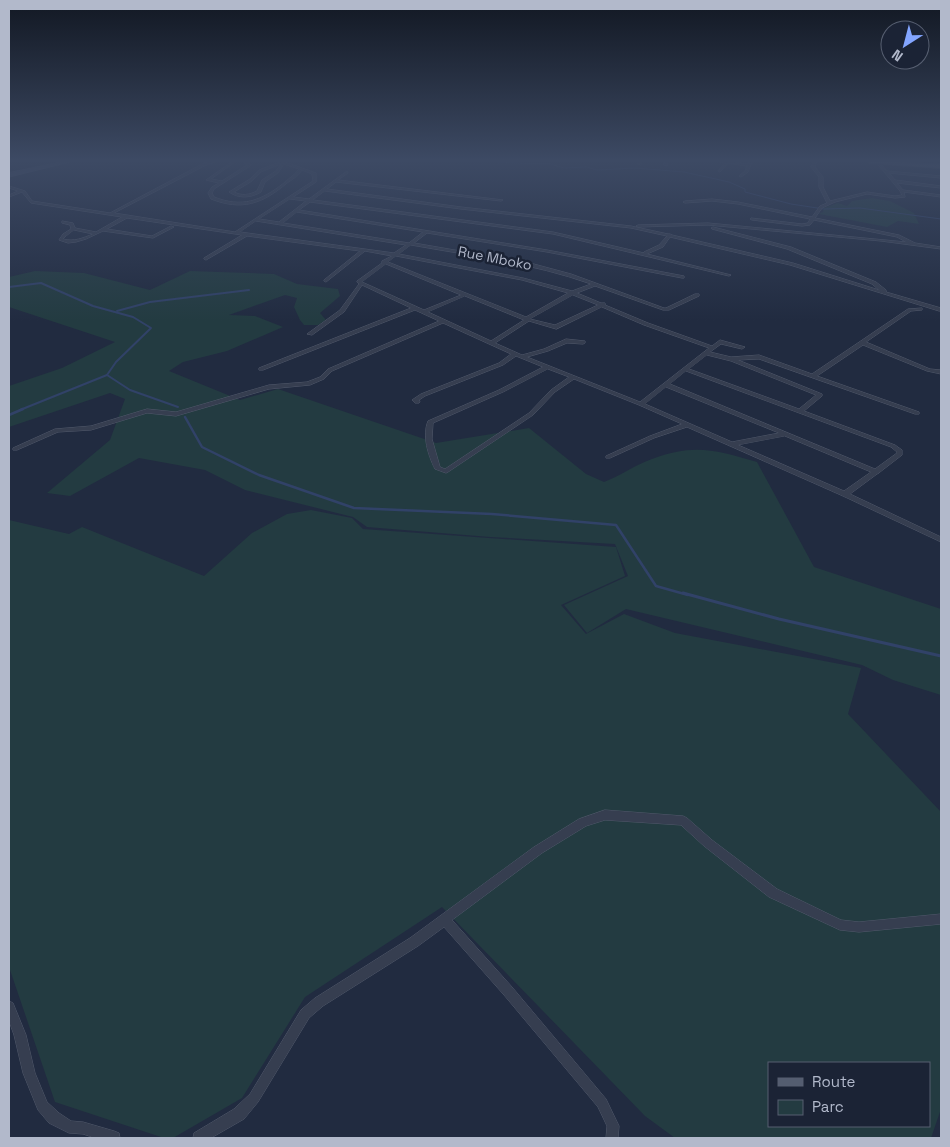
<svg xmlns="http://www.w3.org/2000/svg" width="950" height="1147" font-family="'Space Grotesk',sans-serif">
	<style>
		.green { fill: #233b41; fill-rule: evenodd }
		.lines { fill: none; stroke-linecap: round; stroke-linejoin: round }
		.stream-far3 { stroke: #314268; stroke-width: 1 }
		.stream-far2 { stroke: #314268; stroke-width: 2 }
		.stream-far1 { stroke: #314268; stroke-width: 2.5 }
		.stream { stroke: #314268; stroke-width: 3 }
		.street-casing { stroke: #51596b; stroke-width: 1 }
		.secondary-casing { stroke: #51596b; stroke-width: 1 }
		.primary-casing { stroke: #3f4759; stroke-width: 2 }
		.street { fill: #363e50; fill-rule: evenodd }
		.secondary { fill: #434c64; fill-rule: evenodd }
		.primary { fill: #545d70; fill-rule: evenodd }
		.labels { text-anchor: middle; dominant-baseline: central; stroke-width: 5; stroke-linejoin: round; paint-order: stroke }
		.far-street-label { font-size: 14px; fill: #b2b9cb; stroke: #1b2335 }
	</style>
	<rect width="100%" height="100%" fill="#212b40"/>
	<g class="green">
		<path d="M872 198 890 201 914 213 919 224 898 221 887 227 819 214 823 212 824 208 838 203 847 206 852 201Z"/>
		<path d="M35 271 84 273 150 290 190 271 274 274 297 284 338 289 340 296 320 313 326 320 318 325H304L300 320 294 307 297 298 285 295 229 315 255 316 283 327 227 351 183 362 169 371 240 400 278 389 436 443 529 428 586 474 604 482C620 476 635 465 652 459 694 443 716 450 757 462L814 567 941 609V695L893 680 862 665 626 609 587 633 564 605 628 576 615 544 490 537 367 527 353 517 245 490 205 470 139 458 70 496 47 493 110 440 125 399 110 393 9 427V386L62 368 115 342 9 307V277Z"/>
		<path d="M311 510 352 518 363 529 616 547 625 576 561 605 586 634 624 614 675 633 861 668 848 714 941 812V1109L931 1138H675L645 1116 442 907 305 997 242 1098 173 1138H164L55 1102 9 967V520L69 534 82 527 204 576 252 533 287 514ZM769 1063H929V1126H769Z"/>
	</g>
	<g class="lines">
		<path class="stream-far3" d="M464 161 551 164 564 168 587 167 597 170 635 168 684 172 729 182 745 189V192L791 204 824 209 860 208 941 219"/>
		<g class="stream-far2">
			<path d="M9 287 41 283 93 306 133 317 151 328 116 362 107 375 130 390 178 407"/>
			<path d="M117 311 150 302 249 290"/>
			<path d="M20 410 107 375"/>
		</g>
		<g class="stream-far1">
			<path d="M9 415 23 409"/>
			<path d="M185 417 202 447 259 475 354 508 492 514 616 525 656 586 688 595"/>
		</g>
		<path class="stream" d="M683 593 779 619 941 656"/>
		<defs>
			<g id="street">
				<path d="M214 161H218L206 165 114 213 235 232 313 181 312 174 302 170C298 176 293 179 287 183 262 204 242 211 211 199L208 193 212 187 219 183 206 180 233 161H236L211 179 222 181 247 165 242 161H246L250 164V166L214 189 212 193 214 197C242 208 261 201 284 183 289 178 295 175 299 169L284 164 278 173 265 182 261 192C251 198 239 199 229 192L250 179 259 170 280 162V161H282L316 173V182L293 197 309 199 347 171 348 173 338 180 503 200 501 201 336 182 327 189 461 207 631 226 668 234H670L672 235 793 263 879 290 872 284 787 249 712 229 711 228 713 227 791 247 876 282 886 290V292L941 308V311H939L790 265 670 237 663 247 647 254 731 275 729 276 553 234 310 202 299 210 547 250 684 276V278H682L547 252 427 233 414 243 530 263 571 274 664 308H666L695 294H699V296L669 310H663L595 286 577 293 601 303H605V305L648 323 712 346 720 340 745 347 742 349 721 344 710 352 731 357 759 355 812 374 908 309 922 308V310L911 311 866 342 930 369 941 370V374L927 371 863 345 817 376 919 412V414H915L759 359 738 360 822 394V396L804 411 895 445 902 450V455L880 472 879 473 877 474 850 494 941 537V542L843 496 687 427 654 438 610 458H606V456L650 436 682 424 639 405 574 379 555 392 533 415 448 472 446 473 435 469C428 455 422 436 428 421L499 390 543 367 516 356 503 365 425 396 419 400 420 402 419 403H415L412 400 421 394 499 363 511 354 443 323 332 371 324 379 310 385 269 389 176 416 147 413 91 430 58 432 17 450H13V448L55 429 91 426 147 409 176 412 269 385 307 382 320 377 328 369 439 321 415 310 263 370H259V368L411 308 362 285 344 312 312 335 307 334 340 310 359 284 357 282V281L382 263V261L392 256 365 251 326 282 324 281V280L360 251 247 236 206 260 204 259V258L242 235 127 218 107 229 152 236 171 226 174 227 153 238 103 231 86 239 76 242 68 243 59 240 63 234 71 229 70 225 62 223V221L73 223 75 228 96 232 122 217 31 203 22 192 9 197V195L18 191 9 188V186L25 191 32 201 110 213 204 163ZM281 164 276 171 262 180 257 191C249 195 242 196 234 192L252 181 261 172ZM325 191 461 209 631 228 667 236 659 245 644 252V253L553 232 313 200ZM290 199 306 201 279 222 259 219ZM297 212 423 232 409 243 283 223ZM256 221 406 245 394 253 240 232ZM74 230 93 234C83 238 74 242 63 239L66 236ZM411 245C472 256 532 263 591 284L572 291 523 278 399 254ZM396 256 522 280 568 293 526 317 388 262ZM386 264 461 295 424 310 362 282ZM573 295 598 305 555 325 530 319ZM465 296 524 320 491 341 428 312ZM602 307 644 325 709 348 640 402 527 357 548 351 567 343 583 344 585 343V341L566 339 544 349 522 355 495 343 529 321 556 329ZM707 355 731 361 816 395 799 409 689 369ZM548 369 569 377 551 390 529 413 445 469 440 467 432 439 433 423 503 392ZM686 371 891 447 897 452V453L875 469 670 384ZM666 387 779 433 732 442 645 404ZM785 436 871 472 844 491 738 445Z"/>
				<path d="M639 161H642L641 165 638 164Z"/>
				<path d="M665 161H668L667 166 664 165Z"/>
				<path d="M720 161H729L748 164 749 161 752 162 748 172 741 177 739 176 745 171 747 166 728 163 720 172 718 171 725 163 720 162Z"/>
				<path d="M814 161H817L815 167 823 177V187L830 201 867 192 895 196 902 195 900 191 875 161H878L887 171 941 176V178L889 173 895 180 941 186V188L897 183 903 190 941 195V197L904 192 905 197 895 198 867 194 835 202 822 208 815 218 899 235 915 243 941 247V249L881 241 708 225 638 227 636 226 638 225 708 223 906 242 897 237 814 220 810 225 802 226 752 220 750 219 751 218 802 224 808 223 810 219 738 204 712 201 685 203 683 202 685 201 712 199 738 202 812 217 820 206 827 203 819 187V177L811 167Z"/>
				<path d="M930 161H934L941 166 938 167Z"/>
				<path d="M605 810 683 816 687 818 712 840 777 889 841 920 859 922 941 914V924L859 932 840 930 769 897 704 846 681 825 605 820 586 826 542 853 452 920 512 987 606 1099 619 1126 618 1138H606L607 1126 598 1107 504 995 444 927 418 946 323 1006 309 1018 258 1102 244 1119 211 1138H193L194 1133 234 1109 250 1094 301 1010 315 998 410 938 534 847 579 819Z"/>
				<path d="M9 1001 13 1003 26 1035 35 1073 47 1102 59 1113 71 1121 83 1122 114 1131 119 1133 120 1138H95L83 1134 69 1133 49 1123 38 1110 23 1073 14 1035 9 1021Z"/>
			</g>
			<path id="secondary" d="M66 161H74L9 177V173Z"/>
			<path id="primary" d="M867 161 941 164V168L870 163Z"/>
		</defs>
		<use href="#street" class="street-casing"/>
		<use href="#secondary" class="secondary-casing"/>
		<use href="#primary" class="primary-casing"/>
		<use href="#street" class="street"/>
		<use href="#secondary" class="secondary"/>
		<use href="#primary" class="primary"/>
	</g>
	<linearGradient id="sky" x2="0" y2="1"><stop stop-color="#121823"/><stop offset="0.5" stop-color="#3d4a64"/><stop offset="1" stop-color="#3d4a64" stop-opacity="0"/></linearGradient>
	<rect width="950" height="321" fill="url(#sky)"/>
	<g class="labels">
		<g class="far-street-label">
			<text transform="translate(495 258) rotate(11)">Rue Mboko</text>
		</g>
	</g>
	<rect width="950" height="1147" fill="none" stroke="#b2b9cb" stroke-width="20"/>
	<rect x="768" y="1062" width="162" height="65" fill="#1b2335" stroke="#575f71"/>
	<rect x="778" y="1078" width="25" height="8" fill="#545d70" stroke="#575f71"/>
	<text x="812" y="1087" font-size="15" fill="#b2b9cb">Route</text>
	<rect x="778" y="1100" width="25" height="15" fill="#233b41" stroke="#575f71"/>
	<text x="812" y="1112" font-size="15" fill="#b2b9cb">Parc</text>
	<g transform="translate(905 45) rotate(216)"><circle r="24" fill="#1b2335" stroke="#575f71"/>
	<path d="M0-4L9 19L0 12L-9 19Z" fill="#83a5ff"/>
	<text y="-8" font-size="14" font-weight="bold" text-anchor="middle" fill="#b2b9cb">N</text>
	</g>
</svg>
